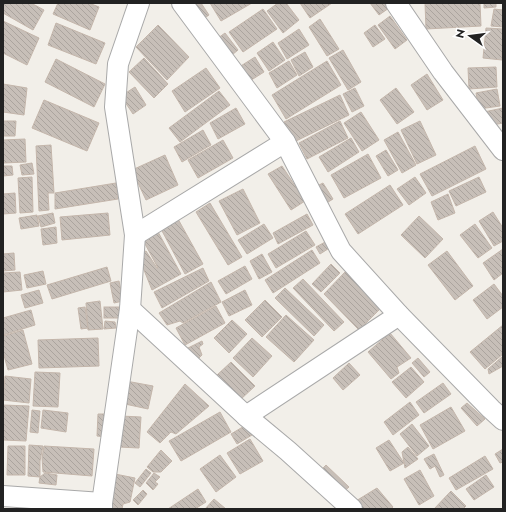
<svg xmlns="http://www.w3.org/2000/svg" width="506" height="512" font-family="Jost,sans-serif">
	<style>
		.building { fill: url(#building-back-hatch); stroke: #c4b6ab }
		.lines { fill: none; stroke-linecap: round; stroke-linejoin: round }
		.minor-casing { stroke: #a9a9a9; stroke-width: 22 }
		.minor { stroke: #fff; stroke-width: 20 }
	</style>
	<defs>
		<pattern id="building-back-hatch" width="6" height="6" patternUnits="userSpaceOnUse"><rect width="6" height="6" fill="#c7bfb8"/><path d="M-1 5l2 2M0 0l6 6M5-1l2 2" fill="none" stroke="#aba49e"/></pattern>
	</defs>
	<rect width="100%" height="100%" fill="#f2efe9"/>
	<g class="building">
		<path d="M3 3H31L44 10 33 30 3 13Z"/>
		<path d="M58 3H89L99 7 90 30 53 14Z"/>
		<path d="M194 3H201L209 15 200 21Z"/>
		<path d="M210 3H252L221 21Z"/>
		<path d="M278 3H286L299 20 283 33 267 11Z"/>
		<path d="M300 3H332L310 18Z"/>
		<path d="M370 3H385L389 8 379 15Z"/>
		<path d="M425 3H480L481 26 426 29Z"/>
		<path d="M484 3H496V7L484 8Z"/>
		<path d="M263 9 277 29 243 52 229 32Z"/>
		<path d="M494 9 503 10V27L491 26Z"/>
		<path d="M390 16 407 40 395 49 378 25Z"/>
		<path d="M320 19 339 49 327 56 309 27Z"/>
		<path d="M3 21 39 38 27 65 3 53Z"/>
		<path d="M56 23 105 43 96 64 48 45Z"/>
		<path d="M158 25 189 57 167 80 136 47Z"/>
		<path d="M375 25 385 39 373 47 364 33Z"/>
		<path d="M486 28 503 29 502 60 483 58Z"/>
		<path d="M299 29 309 45 287 59 278 43Z"/>
		<path d="M225 33 238 50 227 59 214 41Z"/>
		<path d="M273 42 285 60 269 71 257 53Z"/>
		<path d="M343 50 361 82 348 90 329 58Z"/>
		<path d="M305 52 313 67 299 76 291 60Z"/>
		<path d="M255 57 264 72 245 84 236 69Z"/>
		<path d="M144 58 168 84 154 98 129 72Z"/>
		<path d="M56 59 105 84 94 107 45 82Z"/>
		<path d="M289 61 297 75 277 88 269 73Z"/>
		<path d="M327 61 341 85 286 119 272 95Z"/>
		<path d="M496 67 497 87 469 89 468 68Z"/>
		<path d="M206 68 220 88 185 112 172 91Z"/>
		<path d="M427 74 443 100 427 110 411 85Z"/>
		<path d="M3 84 27 88 24 115 3 112Z"/>
		<path d="M135 87 146 105 133 114 121 96Z"/>
		<path d="M355 88 364 106 352 112 343 94Z"/>
		<path d="M396 88 414 112 397 124 380 100Z"/>
		<path d="M497 89 500 106 479 109 476 93Z"/>
		<path d="M219 91 230 105 180 142 169 128Z"/>
		<path d="M340 95 349 115 294 142 284 122Z"/>
		<path d="M44 100 99 123 87 151 32 128Z"/>
		<path d="M236 108 245 124 218 139 210 123Z"/>
		<path d="M503 108V123L487 126 484 112Z"/>
		<path d="M361 112 379 140 362 151 344 123Z"/>
		<path d="M3 121H16L15 136H3Z"/>
		<path d="M340 121 348 138 307 159 299 143Z"/>
		<path d="M420 121 436 155 417 164 401 130Z"/>
		<path d="M203 130 211 145 182 162 174 147Z"/>
		<path d="M398 132 416 165 402 173 384 140Z"/>
		<path d="M351 138 359 152 328 172 319 157Z"/>
		<path d="M25 139 26 162 3 163V140Z"/>
		<path d="M223 140 233 158 198 178 188 160Z"/>
		<path d="M51 145 54 193H48L49 210 39 211 36 146Z"/>
		<path d="M475 146 486 169 432 196 420 174Z"/>
		<path d="M386 150 398 170 388 176 376 156Z"/>
		<path d="M368 154 381 178 344 198 331 175Z"/>
		<path d="M165 155 178 185 146 200 132 170Z"/>
		<path d="M32 163 34 174 22 175 20 165Z"/>
		<path d="M3 166H12L13 175 3 176Z"/>
		<path d="M282 166 305 201 291 210 268 174Z"/>
		<path d="M32 177 33 212 20 213 18 178Z"/>
		<path d="M415 177 426 193 409 205 397 189Z"/>
		<path d="M479 177 486 192 456 206 449 191Z"/>
		<path d="M116 183 118 199 55 209V193Z"/>
		<path d="M323 183 333 199 325 204 315 187Z"/>
		<path d="M390 185 403 205 358 234 345 214Z"/>
		<path d="M243 189 260 223 237 235 219 201Z"/>
		<path d="M15 193 16 213 3 214V194Z"/>
		<path d="M448 194 455 213 438 220 431 202Z"/>
		<path d="M210 203 242 257 228 265 196 212Z"/>
		<path d="M493 212 503 228V241L494 246 479 221Z"/>
		<path d="M53 213 55 223 41 227 38 216Z"/>
		<path d="M108 213 110 235 62 240 60 217Z"/>
		<path d="M307 214 313 225 278 244 273 233Z"/>
		<path d="M37 215 39 226 21 229 19 218Z"/>
		<path d="M419 216 443 239 425 258 401 235Z"/>
		<path d="M178 219 203 264 185 274 161 229Z"/>
		<path d="M264 224 273 238 247 254 238 240Z"/>
		<path d="M475 224 492 248 478 258 460 235Z"/>
		<path d="M56 227 57 243 43 245 41 229Z"/>
		<path d="M157 230 181 274 152 290 138 255 146 251 157 268H158L144 242Z"/>
		<path d="M306 231 315 245 276 268 268 254Z"/>
		<path d="M327 241 331 247 320 254 316 247Z"/>
		<path d="M503 249V273L494 280 483 263Z"/>
		<path d="M312 250 320 263 273 293 265 280Z"/>
		<path d="M447 251 473 286 455 300 428 265Z"/>
		<path d="M14 253 15 270 3 271V254Z"/>
		<path d="M262 254 272 272 259 279 250 261Z"/>
		<path d="M331 264 340 273 321 292 312 284Z"/>
		<path d="M245 266 252 279 226 294 218 281Z"/>
		<path d="M107 267 111 281 52 299 47 285Z"/>
		<path d="M203 268 209 281 162 308 154 292Z"/>
		<path d="M43 271 46 284 27 288 24 275Z"/>
		<path d="M20 272 22 290 3 292V273Z"/>
		<path d="M345 272 381 308 359 330 324 294Z"/>
		<path d="M303 279 344 322 334 331 293 288Z"/>
		<path d="M119 281 123 301 114 303 110 283Z"/>
		<path d="M211 282 221 302 183 323 180 321 167 325 159 313Z"/>
		<path d="M494 284 503 296V307L487 319 473 300Z"/>
		<path d="M285 288 324 325 314 336 275 298Z"/>
		<path d="M39 290 43 303 25 308 21 295Z"/>
		<path d="M245 290 252 305 229 316 222 302Z"/>
		<path d="M265 300 282 317 262 337 245 320Z"/>
		<path d="M100 301 103 329 88 330 86 303Z"/>
		<path d="M216 306 225 323 185 345 176 328Z"/>
		<path d="M85 307 88 328 81 329 78 308Z"/>
		<rect x="104" y="307" width="15" height="11"/>
		<path d="M31 310 35 325 3 335V318Z"/>
		<path d="M286 315 314 340 294 362 266 337Z"/>
		<path d="M232 320 247 334 229 353 214 338Z"/>
		<path d="M105 321 115 322 116 328 104 329Z"/>
		<path d="M503 325V354L485 369 470 352Z"/>
		<path d="M23 330 32 364 8 370 3 352V336Z"/>
		<path d="M390 333 411 358 397 367 399 373 391 379 368 352Z"/>
		<path d="M98 338 99 366 39 368 38 340Z"/>
		<path d="M252 338 272 356 253 377 233 358Z"/>
		<path d="M202 341 203 344 199 347 202 355 197 360 186 349Z"/>
		<path d="M503 356V366L489 374 488 369Z"/>
		<path d="M418 358 430 372 424 377 412 363Z"/>
		<path d="M231 362 255 386 240 400 216 376Z"/>
		<path d="M349 363 360 375 343 390 333 378Z"/>
		<path d="M411 367 424 382 406 398 392 382Z"/>
		<path d="M35 372 60 373 58 407 33 406Z"/>
		<path d="M5 376 31 379 29 403 3 400Z"/>
		<path d="M126 381 153 386 148 409 125 404Z"/>
		<path d="M443 383 451 394 424 413 416 402Z"/>
		<path d="M185 384 209 406 176 434 171 432 160 443 147 432Z"/>
		<path d="M410 402 419 415 393 435 384 422Z"/>
		<path d="M467 403 485 419 477 426 461 408Z"/>
		<path d="M3 405 29 406 26 441 3 440Z"/>
		<path d="M451 407 465 431 433 449 420 425Z"/>
		<path d="M32 410 40 411 38 433 30 432Z"/>
		<path d="M43 410 68 413 66 432 41 428Z"/>
		<path d="M220 412 231 432 181 461 169 441Z"/>
		<path d="M98 414H109L107 437 97 436Z"/>
		<path d="M121 416 141 417 139 448 119 447Z"/>
		<path d="M412 424 429 446 417 456 400 434Z"/>
		<path d="M246 425 252 435 237 444 231 434Z"/>
		<path d="M250 439 263 461 240 474 227 453Z"/>
		<path d="M389 440 404 463 390 471 376 448Z"/>
		<path d="M29 445 43 446 40 461V477L28 476Z"/>
		<path d="M8 446H25V475H7Z"/>
		<path d="M44 446 94 449 92 476 43 472 42 458Z"/>
		<path d="M408 447 418 459 405 468 402 452Z"/>
		<path d="M503 449V462L500 463 495 454Z"/>
		<path d="M161 450 172 461 161 472H153L147 467Z"/>
		<path d="M434 454 444 475 440 477 435 466 430 469 424 459Z"/>
		<path d="M220 455 236 477 216 492 200 469Z"/>
		<path d="M485 456 493 469 456 490 449 478Z"/>
		<path d="M326 465 349 487 342 493 320 471Z"/>
		<path d="M146 469 151 473 140 487 135 483Z"/>
		<path d="M420 470 434 496 419 505 404 479Z"/>
		<path d="M45 473 57 475 56 485 39 483 40 477Z"/>
		<path d="M154 473 160 477 155 482 158 484 153 490 146 483Z"/>
		<path d="M115 474 135 478 130 502 123 504 122 509H111Z"/>
		<path d="M486 475 494 487 474 500 466 489Z"/>
		<path d="M377 488 393 507 391 509H355L351 504Z"/>
		<path d="M198 489 206 502 195 509H168Z"/>
		<path d="M143 490 147 494 138 505 133 500Z"/>
		<path d="M451 491 466 506 463 509H434Z"/>
		<path d="M214 499 226 509H205Z"/>
	</g>
	<g class="lines">
		<defs>
			<g id="minor">
				<path d="M182 3 285 142 341 251 399 315 491 409 503 420"/>
				<path d="M396 3 443 72 503 150"/>
				<path d="M135 235 285 142"/>
				<path d="M130 309 246 416 288 451 352 509"/>
				<path d="M246 416 399 315"/>
				<path d="M3 496 102 503"/>
				<path d="M102 509V503L130 309 135 235 115 107 118 64 139 3"/>
			</g>
		</defs>
		<use href="#minor" class="minor-casing"/>
		<use href="#minor" class="minor"/>
	</g>
	<rect width="506" height="512" fill="none" stroke="#222222" stroke-width="8"/>
	<g transform="translate(470 36) rotate(284)" stroke="#ffffff" stroke-width="3" paint-order="stroke">
	<path d="M0-3L7 15L0 10L-7 15Z" fill="#222222"/>
	<text y="-6" font-size="11" font-weight="bold" text-anchor="middle" fill="#222222">N</text>
	</g>
</svg>
